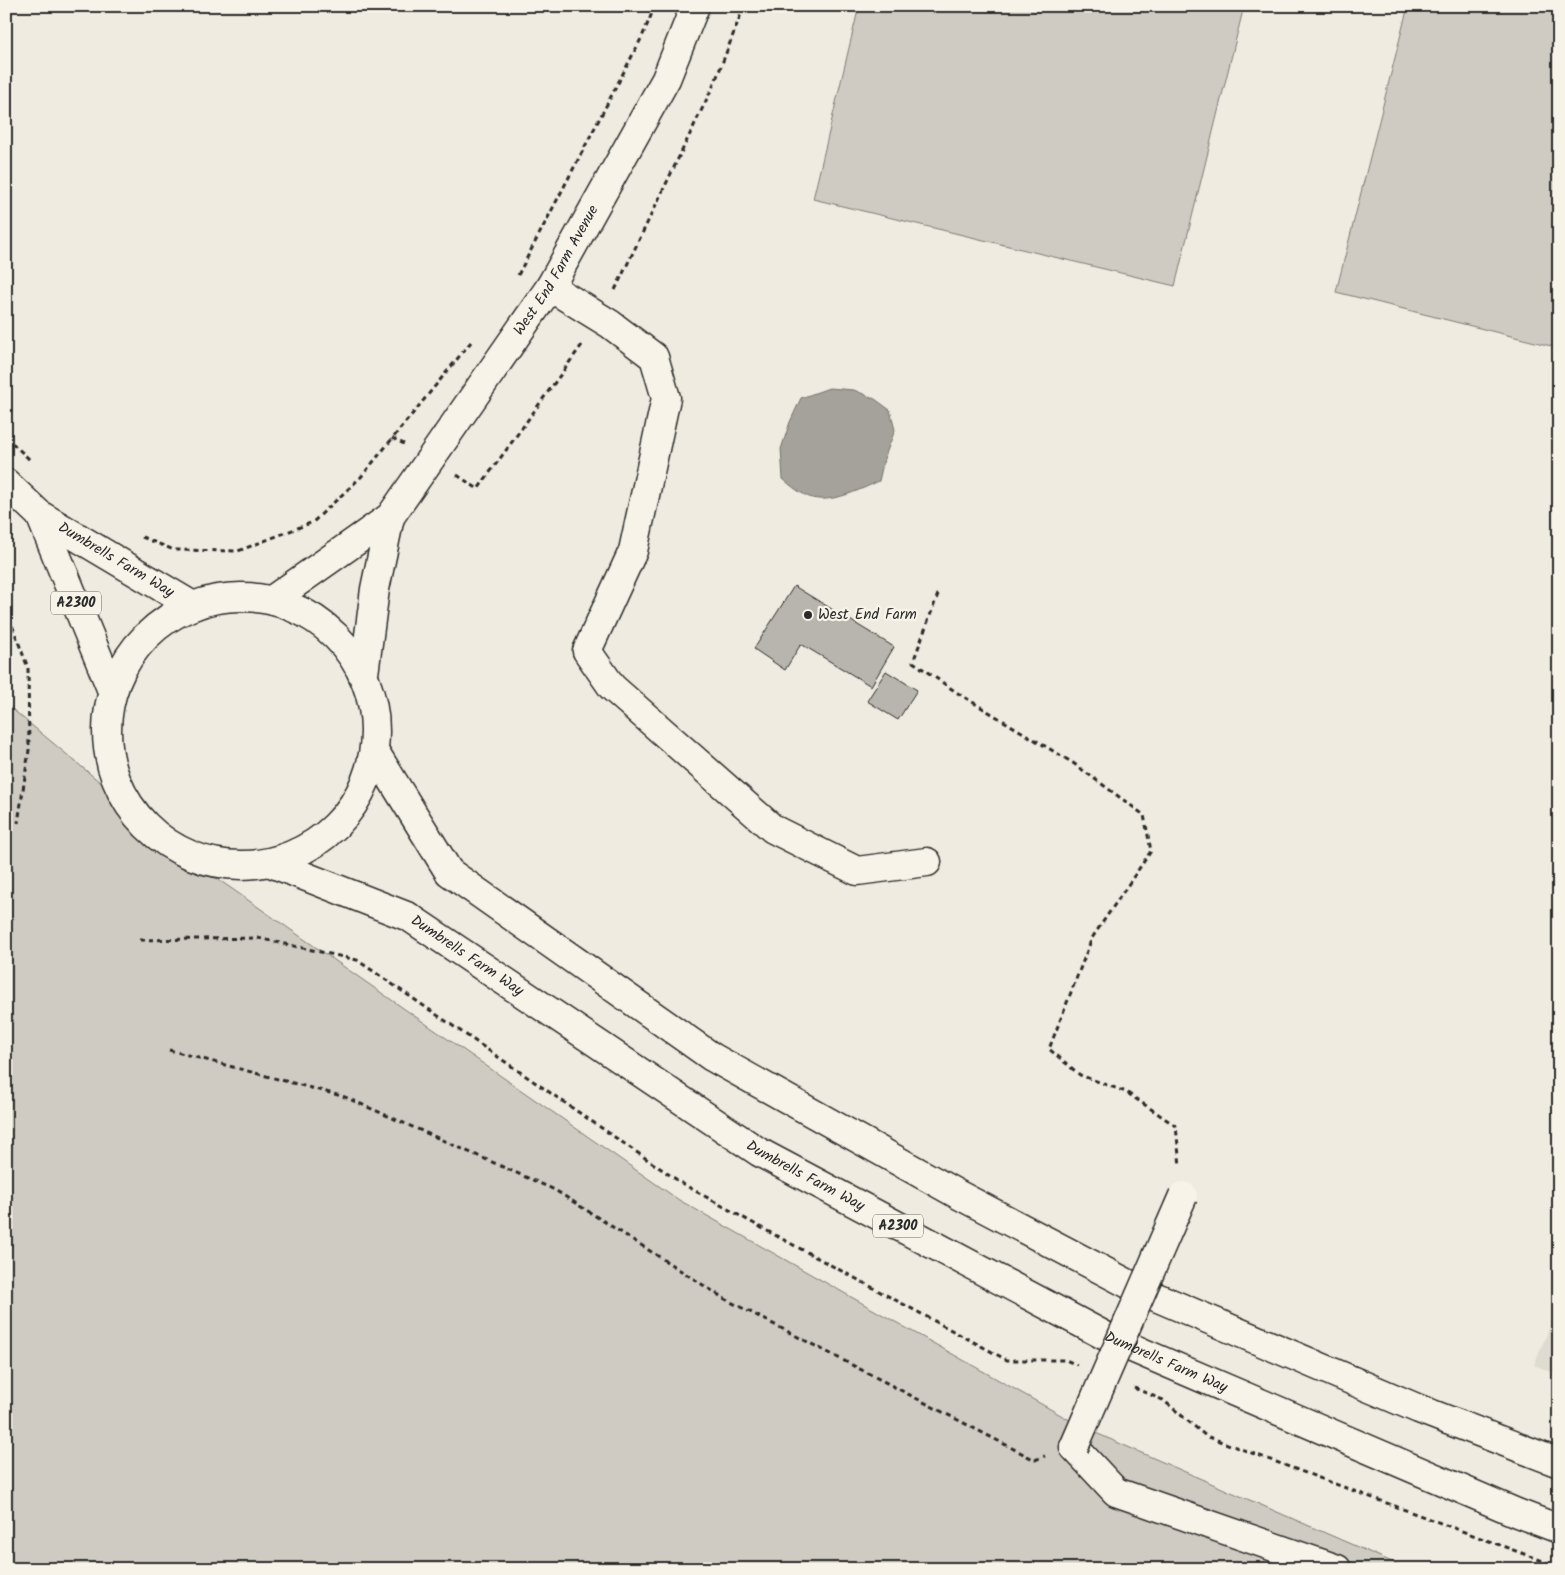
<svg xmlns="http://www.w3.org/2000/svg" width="1565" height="1575" font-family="Kalam,sans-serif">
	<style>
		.built { fill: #dedbd1 }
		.green { fill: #cfcbc2; stroke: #7d7b76 }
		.water { fill: #a4a29a; stroke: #74726e }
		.building { fill: #b8b5ae; stroke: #2b2b2b }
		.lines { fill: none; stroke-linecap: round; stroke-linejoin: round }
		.minor-casing { stroke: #2b2b2b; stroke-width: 31 }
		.major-casing { stroke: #2b2b2b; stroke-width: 31 }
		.path { stroke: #2b2b2b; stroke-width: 3; stroke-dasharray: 5 4; stroke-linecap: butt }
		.minor { stroke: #f7f3e8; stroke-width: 28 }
		.major { stroke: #f7f3e8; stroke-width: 28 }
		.minor-bridge-casing { stroke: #2b2b2b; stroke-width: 31; stroke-linecap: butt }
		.minor-bridge { stroke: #f7f3e8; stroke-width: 28 }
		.poi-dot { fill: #2b2b2b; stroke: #f7f3e8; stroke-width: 2 }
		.labels { text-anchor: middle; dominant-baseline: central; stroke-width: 4.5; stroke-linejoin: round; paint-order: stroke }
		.shield { fill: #f7f3e8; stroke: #686764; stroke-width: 1 }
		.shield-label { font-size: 14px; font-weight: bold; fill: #2b2b2b }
		.street-label { font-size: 15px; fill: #2b2b2b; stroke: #f7f3e8 }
		.poi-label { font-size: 15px; fill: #2b2b2b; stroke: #f7f3e8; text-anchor: start }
	</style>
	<rect width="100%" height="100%" fill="#efebe0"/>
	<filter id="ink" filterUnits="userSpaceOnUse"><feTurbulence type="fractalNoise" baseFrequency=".02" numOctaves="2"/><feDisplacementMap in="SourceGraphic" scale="10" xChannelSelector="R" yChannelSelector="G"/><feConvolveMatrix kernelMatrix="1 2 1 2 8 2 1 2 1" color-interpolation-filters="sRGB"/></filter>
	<g filter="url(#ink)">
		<path class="built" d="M1559 1305V1375L1534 1365Z"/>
		<g class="green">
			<path d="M859 6H1244L1175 286 813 199Z"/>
			<path d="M1408 6H1559V348L1336 292Z"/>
			<path d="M6 704 212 875 679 1200 1082 1427 1408 1569H6Z"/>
		</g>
		<path class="water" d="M829 388 854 390 875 399 890 410 895 430 884 459 879 481C860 490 825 507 805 495 797 491 790 485 783 479L781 449 790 422 801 398Z"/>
		<g class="building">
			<path d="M794 586 894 647 871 686 801 644 785 670 754 649Z"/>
			<path d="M886 671 917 690 898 720 867 701Z"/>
		</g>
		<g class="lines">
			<defs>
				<g id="minor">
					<path d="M550 287 610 324 654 357 666 398 633 551 587 651 612 687 773 829 857 871 927 862"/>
					<path id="s1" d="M272 600 390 517 550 287 666 79 695 6"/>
					<path d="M364 674 375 589 390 517"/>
					<path d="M1074 1447 1116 1492 1337 1569"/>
				</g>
				<g id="major">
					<path id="s2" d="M6 483 40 515 193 606"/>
					<path d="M40 515 112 691"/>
					<circle cx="241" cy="731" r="134"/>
					<path d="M375 752 449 872 712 1057 959 1195 1142 1291 1419 1409 1559 1463"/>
					<path id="s3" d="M271 863 409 917 759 1152 1111 1339 1517 1513 1559 1529"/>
				</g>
			</defs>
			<use href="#minor" class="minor-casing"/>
			<use href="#major" class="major-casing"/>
			<g class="path">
				<path d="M518 275 642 37 655 6"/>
				<path d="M615 290 715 82 744 6"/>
				<path d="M6 437 31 461"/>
				<path d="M392 438 404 444"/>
				<path d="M457 475 478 489 584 342"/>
				<path d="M142 537 174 550 238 551 313 522 361 477 471 342"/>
				<path d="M938 594 913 662 956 692 1073 763 1144 815 1151 851 1092 938 1049 1049 1080 1075 1126 1092 1176 1126 1180 1166"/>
				<path d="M6 609 28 668 29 750 18 823"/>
				<path d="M140 940 258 938 357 960 683 1184 760 1227 1007 1360H1066L1077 1365"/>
				<path d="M169 1050 345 1097 555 1190 725 1299 1035 1460 1045 1456"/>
				<path d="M1134 1388 1163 1400 1206 1436 1559 1567"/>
			</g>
			<use href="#minor" class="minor"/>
			<use href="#major" class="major"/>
			<defs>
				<path id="minor-bridge" d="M1074 1447 1183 1196"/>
			</defs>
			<use href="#minor-bridge" class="minor-bridge-casing"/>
			<use href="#minor-bridge" class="minor-bridge"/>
		</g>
	</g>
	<circle class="poi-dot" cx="808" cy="615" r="5"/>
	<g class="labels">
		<g class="shield">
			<rect x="51" y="591.5" width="50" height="23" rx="4"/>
			<rect x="873" y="1214.5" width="50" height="23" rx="4"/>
		</g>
		<g class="shield-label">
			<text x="76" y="603">A2300</text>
			<text x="898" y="1226">A2300</text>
		</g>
		<g class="street-label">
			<text stroke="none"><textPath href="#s1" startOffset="442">West End Farm Avenue</textPath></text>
			<text stroke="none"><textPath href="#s2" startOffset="135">Dumbrells Farm Way</textPath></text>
			<text stroke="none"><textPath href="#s3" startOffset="218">Dumbrells Farm Way</textPath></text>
			<text stroke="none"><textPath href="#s3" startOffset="622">Dumbrells Farm Way</textPath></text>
			<text stroke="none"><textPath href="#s3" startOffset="1028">Dumbrells Farm Way</textPath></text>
		</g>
		<g class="poi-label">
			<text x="818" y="615">West End Farm</text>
		</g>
	</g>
	<rect width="1565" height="1575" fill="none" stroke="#f7f3e8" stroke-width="25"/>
	<rect x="12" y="12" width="1540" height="1550" fill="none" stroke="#2b2b2b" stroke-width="2" filter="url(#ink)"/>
</svg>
